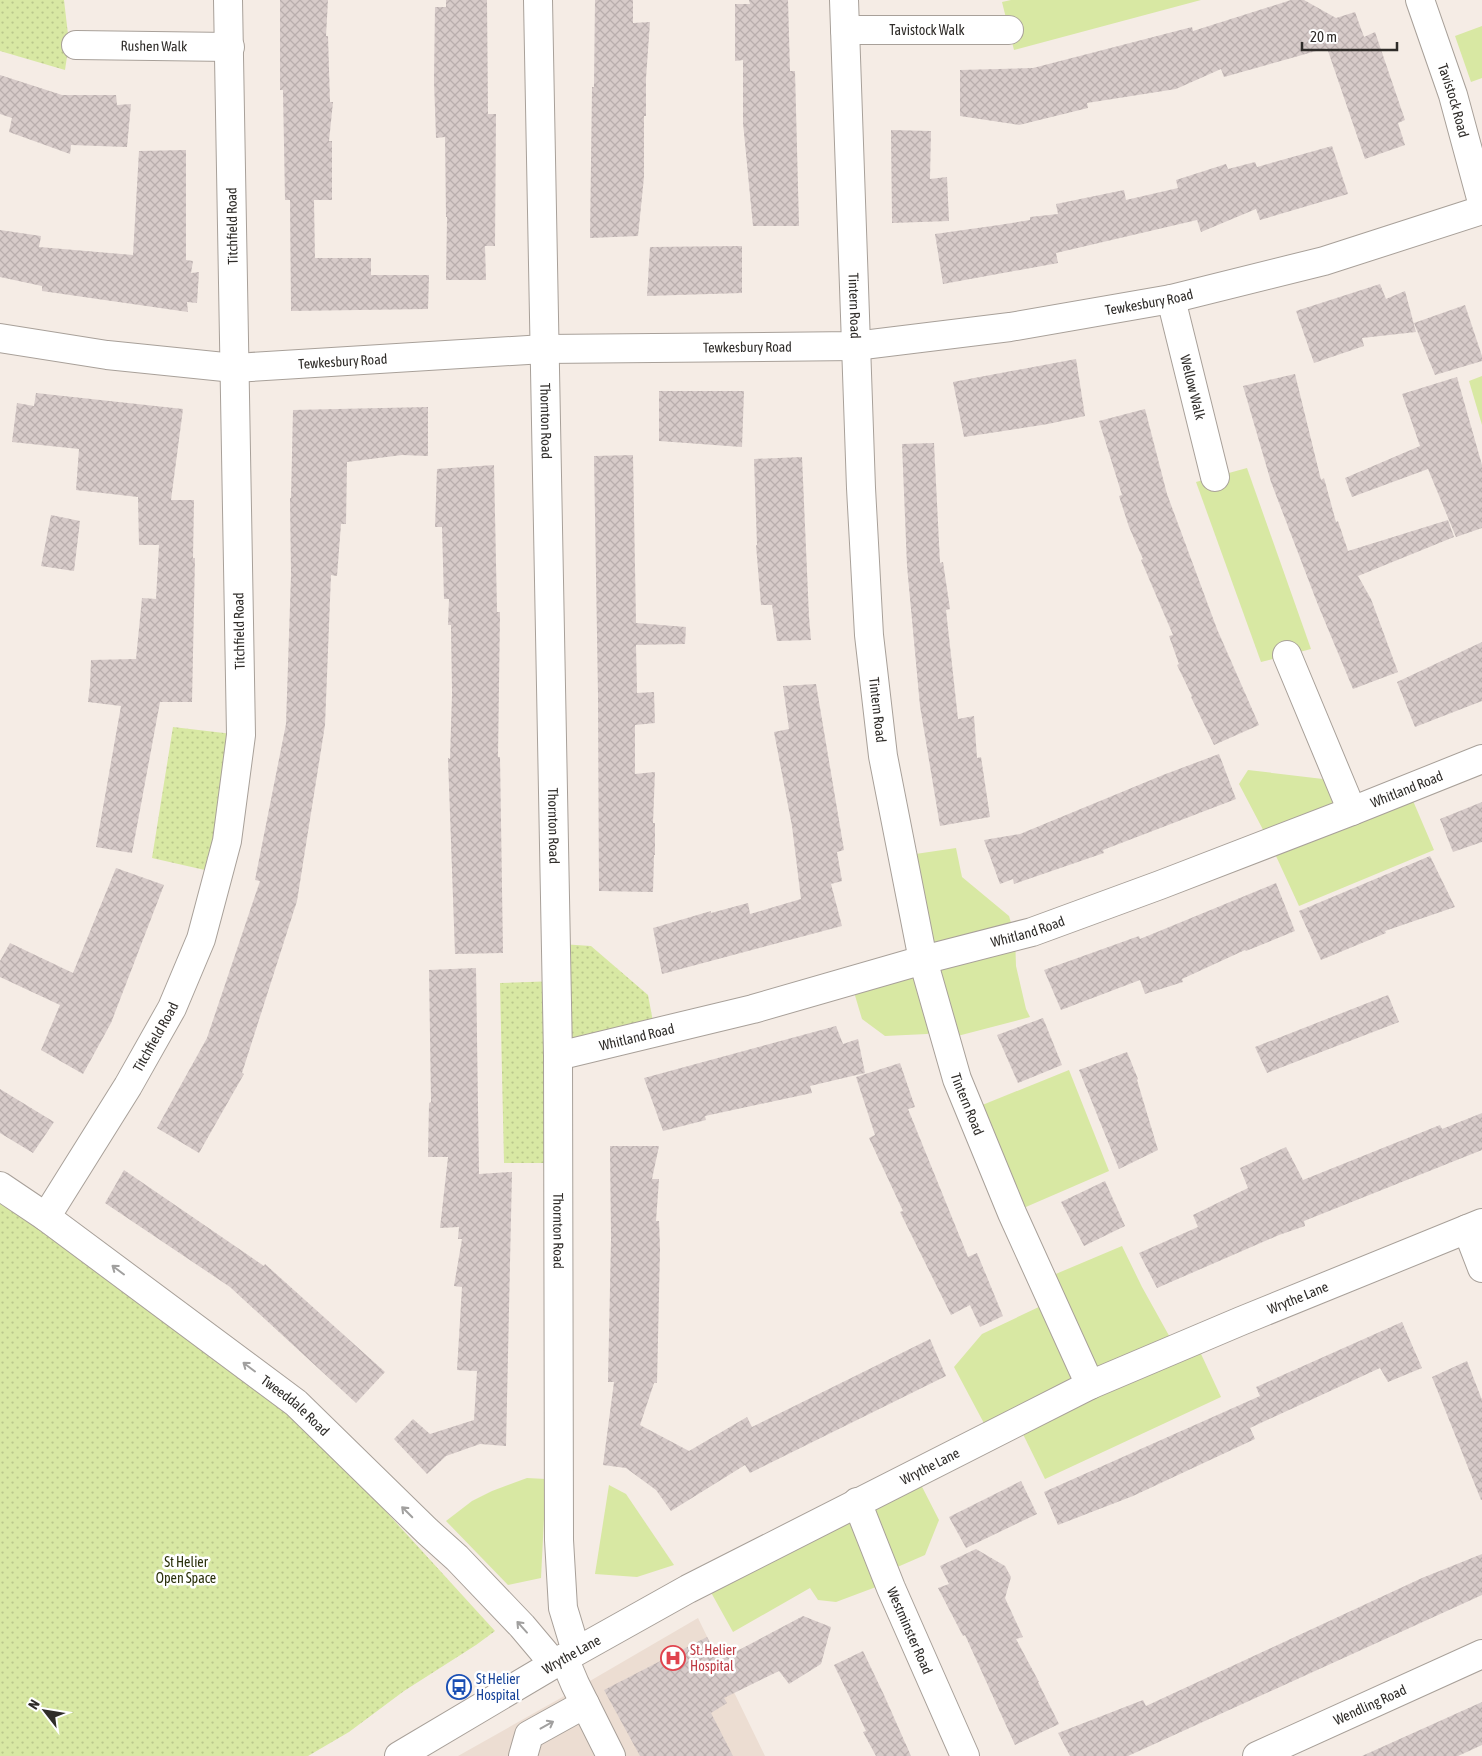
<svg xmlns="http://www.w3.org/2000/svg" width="1482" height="1756" font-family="'Asap Condensed',sans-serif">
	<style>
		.built { fill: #ecddd2 }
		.grass { fill: #d8e8a3 }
		.park { fill: url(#park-dots) }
		.building { fill: url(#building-cross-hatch) }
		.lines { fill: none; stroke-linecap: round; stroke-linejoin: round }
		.minor-casing { stroke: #a8a099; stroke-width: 30 }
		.major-casing { stroke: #a8a099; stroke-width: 30 }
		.minor { stroke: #fff; stroke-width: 28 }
		.major { stroke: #fff; stroke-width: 28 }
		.oneway { stroke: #a1a09f }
		.labels { text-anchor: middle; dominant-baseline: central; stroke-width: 5; stroke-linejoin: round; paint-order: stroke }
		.street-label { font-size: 14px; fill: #2f2c29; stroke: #fff }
		.park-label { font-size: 14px; fill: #2a300b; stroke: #fff }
		.health-label { font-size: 14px; fill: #be3a42; stroke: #fff; text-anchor: start }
		.transit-label { font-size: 14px; fill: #164399; stroke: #fff; text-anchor: start }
	</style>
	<defs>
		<pattern id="park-dots" width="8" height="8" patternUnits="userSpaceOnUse" patternTransform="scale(1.25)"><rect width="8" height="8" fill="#d8e8a3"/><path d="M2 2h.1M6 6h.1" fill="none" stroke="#bac78c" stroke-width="1.8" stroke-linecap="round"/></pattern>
		<pattern id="building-cross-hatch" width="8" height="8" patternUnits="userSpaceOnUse" patternTransform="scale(1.25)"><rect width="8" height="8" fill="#d7cbc9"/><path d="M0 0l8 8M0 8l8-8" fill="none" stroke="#b9aead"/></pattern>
	</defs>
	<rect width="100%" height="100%" fill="#f5ece5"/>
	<path class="built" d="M698 1618 765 1756H458L559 1699Z"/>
	<g class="grass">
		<path d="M1011 0H1201L1014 50 1002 2Z"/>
		<path d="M1482 26V78L1471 82 1455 36Z"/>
		<path d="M1482 376V425L1469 381Z"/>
		<path d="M1247 468 1311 649 1261 662 1196 482Z"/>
		<path d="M1248 770 1340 781 1352 811 1408 789 1434 850 1299 906 1270 843 1239 784Z"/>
		<path d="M956 848 962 877 1009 916 1015 936 1016 966 1026 1009 1030 1017 946 1039 942 1028 927 1034 885 1036 862 1019 851 982 923 960 902 856Z"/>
		<path d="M1069 1070 1109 1171 1012 1213 970 1110Z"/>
		<path d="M1122 1246 1142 1287 1172 1341 986 1427 954 1367 982 1334 1060 1297 1051 1276Z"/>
		<path d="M1195 1341 1221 1397 1045 1479 1019 1426Z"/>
		<path d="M917 1477 939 1520 925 1555 879 1575 884 1584 836 1602 818 1600 810 1588 733 1632 708 1587Z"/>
		<path d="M527 1478 546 1479 541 1578 508 1585 446 1521 472 1501 492 1491Z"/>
		<path d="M609 1485 626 1494 674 1565 637 1577 595 1574Z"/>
	</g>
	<g class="park">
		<path d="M0 0H64L69 43 65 70 0 51Z"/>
		<path d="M173 727 241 735 218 873 152 858Z"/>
		<path d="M561 944 591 946 648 995 654 1027 563 1048Z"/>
		<path d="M556 981 558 1163H504L500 983Z"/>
		<path d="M0 1198 271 1396 338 1459 495 1631 476 1645 404 1691 349 1732 308 1756H0Z"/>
	</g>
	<g class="building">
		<path d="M280 0H328L326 36H328L330 102H333L329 141H332V200H314L315 258H371V275H429L428 309 291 311 290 200H285L283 90H280Z"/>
		<path d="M446 0H487L488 114H496L495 246H485L486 280H446L447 217H446L445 137 436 138 434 81 435 7H446Z"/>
		<path d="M595 0H633V23L650 22 646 78V116H644V177L638 236 590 238 592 87H594Z"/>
		<path d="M749 0H788L790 71H795L799 226H753L743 123V60L735 61V4H750Z"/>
		<path d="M1291 0H1304L1336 18 1355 12 1364 37 1375 32 1405 120 1398 123 1405 145 1365 159 1327 48 1224 77 1221 69 1176 89 1087 103 1088 108 1019 125 960 116V70L1033 68 1192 27 1193 31Z"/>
		<path d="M0 75 62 95H116L117 105 131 104 127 147 71 145 70 154 9 132 12 118 0 114Z"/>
		<path d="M891 130 931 131 930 179 947 177 949 221 892 223Z"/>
		<path d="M1332 146 1348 194 1260 220 1256 209 1201 232 1197 220 1056 253 1058 263 943 284 935 234 999 225 1030 220V217L1058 214 1056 204 1124 190 1126 200 1178 188 1176 180 1226 164 1228 169 1255 162 1257 167Z"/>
		<path d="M186 150V260L193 261 191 273 199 272 197 303 187 302 188 312 42 291V286L0 277V230L41 236 39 247 133 255 139 151Z"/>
		<path d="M742 246V293L647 296 650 247Z"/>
		<path d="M1380 284 1386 299 1405 291 1416 332 1362 338 1364 346 1314 363 1296 311Z"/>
		<path d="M1465 305 1482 356V361L1435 375 1414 323Z"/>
		<path d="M1076 359 1085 416 1048 424 964 437 953 382Z"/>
		<path d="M1295 374 1321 480 1324 478 1336 522 1338 521 1348 551 1448 520 1454 537 1358 576 1371 599 1398 672 1353 689 1318 605 1271 482 1243 386Z"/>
		<path d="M1457 377 1482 465V528L1456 537 1428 469 1352 497 1345 478 1420 446 1402 394Z"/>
		<path d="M659 391H744L742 447 659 441Z"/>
		<path d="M36 393 183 409 171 500H194L193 558H195L192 702H160L132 853 96 847 121 706 88 702 90 685 91 660 136 659 142 598 156 599 159 545H139L138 497 76 490 79 449 12 442 17 403 34 406Z"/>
		<path d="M428 407V456L402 455 347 462 346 524H341L337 576 331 575 325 725 297 901 242 1073 244 1074 199 1153 157 1128 207 1038 260 881 255 880 286 724 291 575 290 498H291L293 410Z"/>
		<path d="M1145 409 1167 494 1217 629 1259 725 1214 745 1191 697 1192 696 1177 665 1179 664 1169 636 1173 635 1141 560 1143 559 1129 527 1119 496 1122 495 1099 421Z"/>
		<path d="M934 443 940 563 943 562 950 609 946 610 958 719 974 716 977 758 981 757 990 817 940 826 920 706 907 566 902 444Z"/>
		<path d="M633 455 636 623 686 627 685 644 636 645 637 693 654 692 655 723 635 725V774L655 772 653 823H655V855H654L653 892 599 891 598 695 594 456Z"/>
		<path d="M802 457 809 617 811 640 777 641 772 605H761L756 545H757L754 459Z"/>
		<path d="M494 465 497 612H500L498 757H500L503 953 455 954 448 758 450 759 452 694 451 625H448L449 599H444L442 527H435L437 469Z"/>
		<path d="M51 515 80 521 74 571 41 566Z"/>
		<path d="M1482 642V701L1415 727 1397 682Z"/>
		<path d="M816 684 844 850 837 852 842 881 831 884 842 926 662 974 653 928 711 911V913L748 903 750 914 801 899 792 826 774 732 789 729 783 686Z"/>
		<path d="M1219 754 1236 799 1103 850 1104 853 1014 884 1013 879 1000 884 984 840 1020 834 1163 775Z"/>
		<path d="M1482 802V842L1453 852 1440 819Z"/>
		<path d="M1430 856 1455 907 1385 931 1386 933 1321 960 1299 911Z"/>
		<path d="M116 868 164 885 111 1023 83 1074 41 1050 60 1005 0 977V961L10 943 73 973Z"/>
		<path d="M1276 883 1295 931 1246 951 1245 950 1182 979 1183 982 1145 994 1140 980 1061 1010 1044 970 1139 936 1140 939Z"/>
		<path d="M476 968 479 1174 512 1172 506 1446 480 1444 446 1456 427 1474 394 1439 413 1419 430 1434 474 1420 477 1371 457 1370 462 1287 454 1286 462 1239H458L459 1227 440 1228 448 1157H428L429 1103 431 1102 429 970Z"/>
		<path d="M1388 995 1399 1022 1267 1073 1255 1047Z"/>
		<path d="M1043 1018 1062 1065 1018 1083 997 1035Z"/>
		<path d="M836 1026 843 1044 858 1039 865 1073 810 1086 812 1093 705 1116 706 1120 663 1131 644 1078Z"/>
		<path d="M1127 1052 1138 1079 1137 1080 1158 1150 1119 1169 1079 1070Z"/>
		<path d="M900 1063 915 1107 908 1109 968 1257 977 1253 1003 1316 980 1327 970 1305 951 1315 900 1212 903 1211 869 1138 875 1135 856 1077Z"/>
		<path d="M0 1089 54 1122 33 1153 0 1133Z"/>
		<path d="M1482 1113V1150L1304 1221 1305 1226 1279 1235 1157 1288 1139 1253 1198 1227 1193 1215 1248 1188 1240 1168 1286 1147 1303 1180 1440 1125 1442 1129Z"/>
		<path d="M610 1146H659L652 1179H659L656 1221H659L660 1249 657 1383H654L640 1425 689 1451 747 1417 752 1427 930 1339 946 1376 750 1473 745 1465 671 1511 656 1490 626 1468 603 1465 614 1382H608L611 1239Z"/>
		<path d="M124 1170 264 1266 265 1264 385 1372 356 1403 230 1287 105 1203Z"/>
		<path d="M1105 1181 1125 1226 1084 1246 1061 1202Z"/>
		<path d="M1402 1322 1422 1368 1388 1382 1380 1368 1250 1428 1255 1439 1133 1496 1058 1525 1044 1492 1260 1396 1256 1387Z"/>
		<path d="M1467 1361 1482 1400V1500H1481L1432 1377Z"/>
		<path d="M1021 1481 1037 1514 966 1548 949 1517Z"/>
		<path d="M976 1549 1005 1566 1011 1577 1005 1598 1023 1637 1016 1639 1039 1682H1038L1059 1724 1015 1745 965 1635 963 1636 938 1588 949 1584 940 1566Z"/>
		<path d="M1482 1554V1595L1128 1756H1070L1058 1733 1143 1700 1146 1706 1422 1578Z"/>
		<path d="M803 1616 831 1627 821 1664 789 1684 779 1671 724 1698 727 1703 711 1713 733 1756H640L604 1690 707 1637 720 1660Z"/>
		<path d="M863 1651 884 1695 911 1756H876L863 1732 866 1731 834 1665Z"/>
		<path d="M1482 1702V1745L1458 1756H1362Z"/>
	</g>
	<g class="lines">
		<defs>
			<g id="minor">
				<path id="s1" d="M538 0 558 1056 559 1540 563 1608 576 1651"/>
				<path id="s2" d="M844 0 861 488 869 635 883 756 923 960 957 1079 1012 1213 1090 1385"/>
				<path id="s3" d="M1420 0 1453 95 1482 202"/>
				<path id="s4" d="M845 30H1009"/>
				<path id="s5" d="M76 45 230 47"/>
				<path id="s6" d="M1171 299 1215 477"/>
				<path id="s7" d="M0 338 107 355 234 368 544 349 855 346 1010 327 1171 299 1324 261 1482 210"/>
				<path d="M1287 655 1352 811"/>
				<path id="s8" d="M558 1056 753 1009 923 960 1032 932 1160 885 1352 811 1482 759"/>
				<path id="s9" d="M0 1186 46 1217 296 1403 427 1531 457 1558 522 1626 554 1664"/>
				<path id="s10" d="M46 1217 128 1086 172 1008 201 939 227 841 241 735 228 0"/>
				<path d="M1467 1229 1482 1268"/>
				<path id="s11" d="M857 1502 891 1588 965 1756"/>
				<path d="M564 1658 575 1684 611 1756"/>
				<path d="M523 1756 529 1735 585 1704"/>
				<path id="s12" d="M1257 1756 1482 1654"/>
			</g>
			<g id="major">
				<path id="s13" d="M399 1756 554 1664 688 1589 1090 1385 1241 1321 1482 1223"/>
			</g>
		</defs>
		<use href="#minor" class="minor-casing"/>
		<use href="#major" class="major-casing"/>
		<use href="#minor" class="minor"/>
		<use href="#major" class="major"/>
	</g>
	<defs><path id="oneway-shaft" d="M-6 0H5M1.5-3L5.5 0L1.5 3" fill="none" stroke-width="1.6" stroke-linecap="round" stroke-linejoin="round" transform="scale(1.25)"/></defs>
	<g class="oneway">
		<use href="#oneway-shaft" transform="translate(118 1270) rotate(-143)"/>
		<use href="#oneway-shaft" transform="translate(249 1367) rotate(-143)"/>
		<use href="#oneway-shaft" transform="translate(407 1512) rotate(-135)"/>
		<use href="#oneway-shaft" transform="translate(522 1627) rotate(-132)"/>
		<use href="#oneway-shaft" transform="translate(547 1725) rotate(-29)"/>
	</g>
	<defs>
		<symbol id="hospital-ring" viewBox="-11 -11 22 22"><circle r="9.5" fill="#fff" stroke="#e0444e" stroke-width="1.5"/><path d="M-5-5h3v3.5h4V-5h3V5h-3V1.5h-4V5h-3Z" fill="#e0444e"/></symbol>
		<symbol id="bus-ring" viewBox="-11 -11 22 22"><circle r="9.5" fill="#fff" stroke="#1a4fb4" stroke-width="1.5"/><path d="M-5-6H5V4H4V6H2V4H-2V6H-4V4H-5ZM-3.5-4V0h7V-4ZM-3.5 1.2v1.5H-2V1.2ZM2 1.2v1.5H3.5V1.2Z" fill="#1a4fb4"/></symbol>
	</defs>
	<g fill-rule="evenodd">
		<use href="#hospital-ring" x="659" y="1644" width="28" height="28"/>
		<use href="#bus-ring" x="445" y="1673" width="28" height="28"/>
	</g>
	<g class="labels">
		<g class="street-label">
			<text stroke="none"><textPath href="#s4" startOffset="82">Tavistock Walk</textPath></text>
			<text stroke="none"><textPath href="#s5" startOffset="78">Rushen Walk</textPath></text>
			<text stroke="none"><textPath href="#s3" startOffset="106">Tavistock Road</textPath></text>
			<text transform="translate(232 226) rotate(-91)">Titchfield Road</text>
			<text stroke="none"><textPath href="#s7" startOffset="1155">Tewkesbury Road</textPath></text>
			<text stroke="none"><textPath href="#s2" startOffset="306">Tintern Road</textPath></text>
			<text stroke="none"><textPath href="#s7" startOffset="750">Tewkesbury Road</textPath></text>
			<text stroke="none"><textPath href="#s7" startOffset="345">Tewkesbury Road</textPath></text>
			<text stroke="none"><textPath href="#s6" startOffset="91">Wellow Walk</textPath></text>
			<text stroke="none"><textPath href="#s1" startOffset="421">Thornton Road</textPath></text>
			<text transform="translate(239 631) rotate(-91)">Titchfield Road</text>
			<text stroke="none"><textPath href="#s2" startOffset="711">Tintern Road</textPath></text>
			<text stroke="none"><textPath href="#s8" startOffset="891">Whitland Road</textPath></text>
			<text stroke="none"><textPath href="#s1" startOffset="826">Thornton Road</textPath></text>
			<text stroke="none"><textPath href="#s8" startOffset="486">Whitland Road</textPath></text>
			<text stroke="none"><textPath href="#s10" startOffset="211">Titchfield Road</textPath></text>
			<text stroke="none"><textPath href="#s8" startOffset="81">Whitland Road</textPath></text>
			<text stroke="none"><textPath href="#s2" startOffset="1116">Tintern Road</textPath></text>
			<text stroke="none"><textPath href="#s1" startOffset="1231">Thornton Road</textPath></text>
			<text stroke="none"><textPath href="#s13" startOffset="1010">Wrythe Lane</textPath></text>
			<text stroke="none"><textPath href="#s9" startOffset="368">Tweeddale Road</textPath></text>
			<text stroke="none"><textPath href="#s13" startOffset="605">Wrythe Lane</textPath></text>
			<text stroke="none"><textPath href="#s11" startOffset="139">Westminster Road</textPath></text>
			<text stroke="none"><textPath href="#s13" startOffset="200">Wrythe Lane</textPath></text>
			<text stroke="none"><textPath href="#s12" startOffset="124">Wendling Road</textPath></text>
		</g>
		<g class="park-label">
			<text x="186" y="1562">St Helier<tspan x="186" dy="16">Open Space</tspan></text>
		</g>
		<g class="health-label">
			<text x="690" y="1650">St. Helier<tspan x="690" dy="16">Hospital</tspan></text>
		</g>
		<g class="transit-label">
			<text x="476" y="1679">St Helier<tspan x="476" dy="16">Hospital</tspan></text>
		</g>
	</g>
	<g transform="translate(45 1711) rotate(301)" stroke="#ffffff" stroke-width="4" paint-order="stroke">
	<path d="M0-4L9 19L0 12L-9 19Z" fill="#2f2c29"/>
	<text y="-8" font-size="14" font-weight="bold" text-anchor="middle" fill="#2f2c29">N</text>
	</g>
	<path d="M1302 42v8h95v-8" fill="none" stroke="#2f2c29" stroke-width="2.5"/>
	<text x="1310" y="42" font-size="15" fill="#2f2c29" stroke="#ffffff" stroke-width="4" paint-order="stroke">20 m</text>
</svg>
